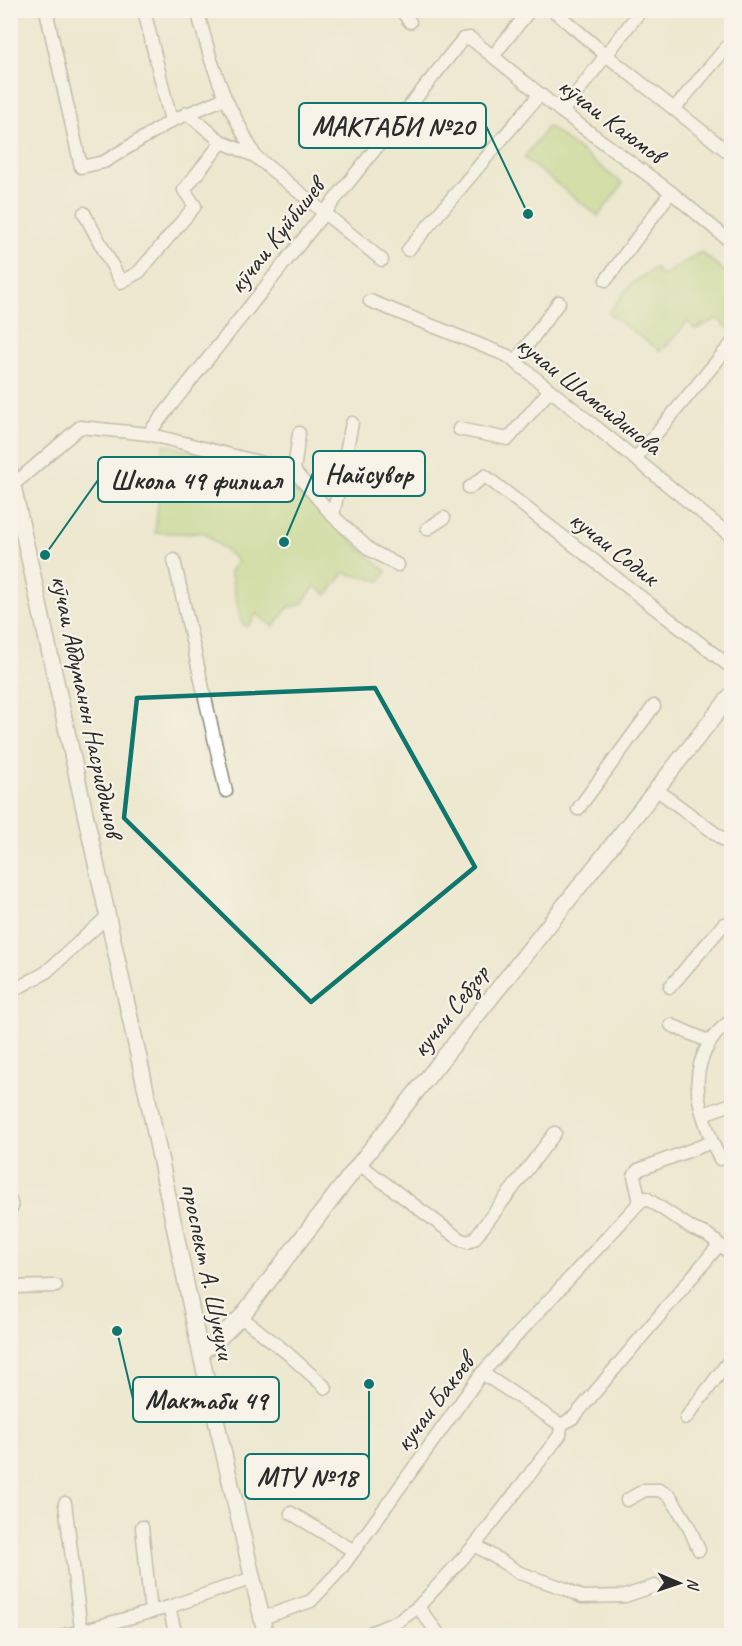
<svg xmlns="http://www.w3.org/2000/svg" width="742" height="1646" font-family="Caveat,sans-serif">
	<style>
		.green { fill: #b3d37a; stroke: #6f7f52; stroke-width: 1.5 }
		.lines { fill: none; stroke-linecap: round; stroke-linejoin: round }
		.minor-casing { stroke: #8c8a7d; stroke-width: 15 }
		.major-casing { stroke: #8c8a7d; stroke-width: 18 }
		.minor { stroke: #fff; stroke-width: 12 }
		.major { stroke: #fff; stroke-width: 15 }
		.marked { fill: none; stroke: #0f766e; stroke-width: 4.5; stroke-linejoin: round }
		.labels { text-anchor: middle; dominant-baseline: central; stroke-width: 4.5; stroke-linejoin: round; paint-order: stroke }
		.street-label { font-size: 26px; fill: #2b2b2b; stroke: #f7f3e8 }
		.leader { fill: none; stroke: #0f766e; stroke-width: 2 }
		.callout-dot { fill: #0f766e; stroke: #f7f3e8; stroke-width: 2 }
		.callout { fill: #f7f3e8; stroke: #0f766e; stroke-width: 2 }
		.callout-label { font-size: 27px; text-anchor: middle; font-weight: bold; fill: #2b2b2b }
	</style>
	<rect width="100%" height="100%" fill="#f7f3e8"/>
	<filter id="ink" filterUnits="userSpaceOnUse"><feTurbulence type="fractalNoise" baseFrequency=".0167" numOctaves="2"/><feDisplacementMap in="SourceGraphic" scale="12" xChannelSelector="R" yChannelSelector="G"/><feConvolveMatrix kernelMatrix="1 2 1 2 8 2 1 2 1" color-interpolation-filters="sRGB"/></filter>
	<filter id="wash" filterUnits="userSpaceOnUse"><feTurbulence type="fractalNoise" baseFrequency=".008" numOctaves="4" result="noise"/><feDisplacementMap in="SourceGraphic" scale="24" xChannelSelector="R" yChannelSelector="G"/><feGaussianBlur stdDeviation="1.35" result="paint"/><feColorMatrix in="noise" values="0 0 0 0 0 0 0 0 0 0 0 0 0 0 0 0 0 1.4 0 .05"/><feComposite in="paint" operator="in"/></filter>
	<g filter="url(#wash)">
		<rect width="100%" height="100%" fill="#ede8cf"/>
		<g class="green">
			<path d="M548 126 623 184 598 216 524 158Z"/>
			<path d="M701 252 727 273 729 271 731 273V330L717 319 695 329 687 322 666 347 664 346 660 351 608 313 632 283 655 268 662 276Z"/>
			<path d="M164 444 276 475 293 483 360 549 387 572 380 581 344 573 327 595 315 586 301 605 289 607 273 627 257 614 247 627 241 622 230 571 238 561 203 532C186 536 171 531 155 533Z"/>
		</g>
	</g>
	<g filter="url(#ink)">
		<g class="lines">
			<defs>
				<g id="minor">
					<path d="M46 10 81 167 104 162 171 121 225 98"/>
					<path d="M144 10 171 121"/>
					<path d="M197 10 211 60 225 98 255 156 382 260"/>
					<path d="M401 10 410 22"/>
					<path d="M553 10 606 55 732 155"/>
					<path d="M493 56 530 10"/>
					<path d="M674 109 732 41"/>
					<path d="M562 112 641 10"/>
					<path d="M187 113 222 142 255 156"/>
					<path d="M84 213 121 282 139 272 195 206 184 190 222 142"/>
					<path d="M408 250 540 94"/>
					<path d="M606 280 671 192"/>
					<path d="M370 301 508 356 732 537"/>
					<path d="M515 362 559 302"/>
					<path d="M459 429 508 439 550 390"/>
					<path d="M148 434 463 39 470 38 562 112 671 192 732 243"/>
					<path d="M635 459 732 343"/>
					<path d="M294 471 299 433"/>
					<path d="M10 485H13L80 427 148 434 294 471 333 516 370 550 398 565"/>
					<path d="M469 488 485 476 732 668"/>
					<path d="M333 516 352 423"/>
					<path d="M427 529 444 518"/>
					<path d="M174 560 226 791"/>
					<path d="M656 789 732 846"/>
					<path d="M578 809 654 706"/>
					<path d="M670 987 724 924"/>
					<path d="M10 992 45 973 108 916"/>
					<path d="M671 1025 708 1041"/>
					<path d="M703 1114 732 1104"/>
					<path d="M712 1142 720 1159 732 1155"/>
					<path d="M359 1164 461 1240 468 1242 474 1239 555 1133"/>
					<path d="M10 1200 12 1207"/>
					<path d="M640 1202 634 1176 638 1170 712 1142C707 1126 699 1109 698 1092 695 1064 708 1036 732 1020"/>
					<path d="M10 1287 56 1286"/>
					<path d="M241 1317 286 1352 326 1388"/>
					<path d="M482 1373 561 1425"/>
					<path d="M686 1418 732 1357"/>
					<path d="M627 1500 645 1490H659L670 1496 688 1525 699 1550"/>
					<path d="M65 1503 81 1629"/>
					<path d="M291 1513 354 1551"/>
					<path d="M142 1527 151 1612"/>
					<path d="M475 1545 520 1573 566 1589 582 1597 625 1596 655 1586"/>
					<path d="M169 1607 176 1636"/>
					<path d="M418 1607 440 1636"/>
					<path d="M262 1618 311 1601 340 1570 482 1373 640 1202 646 1198 693 1229 708 1235 732 1255"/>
					<path d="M62 1636 169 1607 253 1578"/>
					<path d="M363 1636 399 1621 418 1607 475 1545 560 1435 561 1425 574 1417 719 1245"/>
				</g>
				<g id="major">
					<path d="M10 472 149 1104 200 1351 266 1636"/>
					<path d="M200 1351 211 1346 241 1317 359 1164 732 694"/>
				</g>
			</defs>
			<use href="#minor" class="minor-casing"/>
			<use href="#major" class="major-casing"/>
			<use href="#minor" class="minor"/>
			<use href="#major" class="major"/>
		</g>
	</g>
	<path d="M0 0H742V1646H0ZM375 688 475 867 311 1002 124 818 137 698Z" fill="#ede8cf" fill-opacity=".55" fill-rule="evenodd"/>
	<path class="marked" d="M375 688 475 867 311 1002 124 818 137 698Z"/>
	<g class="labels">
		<g class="street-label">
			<text transform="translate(611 120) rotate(37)">кӯчаи Каюмов</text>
			<text transform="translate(276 236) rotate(-52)">кӯчаи Куйбишев</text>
			<text transform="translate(589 395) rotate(38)">кучаи Шамсидинова</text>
			<text transform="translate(614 548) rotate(38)">кучаи Содик</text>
			<text transform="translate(87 706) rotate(78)">кӯчаи Абдуманон Насриддинов</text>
			<text transform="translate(450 1011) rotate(-52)">кучаи Себзор</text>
			<text transform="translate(208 1271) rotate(78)">проспект А. Шукухи</text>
			<text transform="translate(434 1403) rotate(-53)">кучаи Бакоев</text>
		</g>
	</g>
	<path class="leader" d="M528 214L486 126M284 542L313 473M45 555L98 480M117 1331L133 1399M369 1384L369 1477"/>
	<g class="callout-dot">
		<circle cx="528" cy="214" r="6"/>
		<circle cx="284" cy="542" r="6"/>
		<circle cx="45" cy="555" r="6"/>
		<circle cx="117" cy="1331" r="6"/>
		<circle cx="369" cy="1384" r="6"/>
	</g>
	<g class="callout">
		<rect x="299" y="103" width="187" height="45" rx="6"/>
		<rect x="313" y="451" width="112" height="45" rx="6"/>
		<rect x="98" y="457" width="196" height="45" rx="6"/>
		<rect x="133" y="1377" width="146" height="45" rx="6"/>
		<rect x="245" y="1454" width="124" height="45" rx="6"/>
	</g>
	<g class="callout-label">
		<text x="393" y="135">МАКТАБИ №20</text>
		<text x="369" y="483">Найсувор</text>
		<text x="196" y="489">Школа 49 филиал</text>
		<text x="206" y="1409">Мактаби 49</text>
		<text x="307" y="1486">МТУ №18</text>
	</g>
	<rect width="742" height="1646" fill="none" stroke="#f7f3e8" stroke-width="36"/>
	<g transform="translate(679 1583) rotate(92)" stroke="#f7f3e8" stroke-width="4.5" paint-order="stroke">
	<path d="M0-4.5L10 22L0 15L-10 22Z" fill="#2b2b2b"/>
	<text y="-9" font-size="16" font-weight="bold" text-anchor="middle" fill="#2b2b2b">N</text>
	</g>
</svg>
